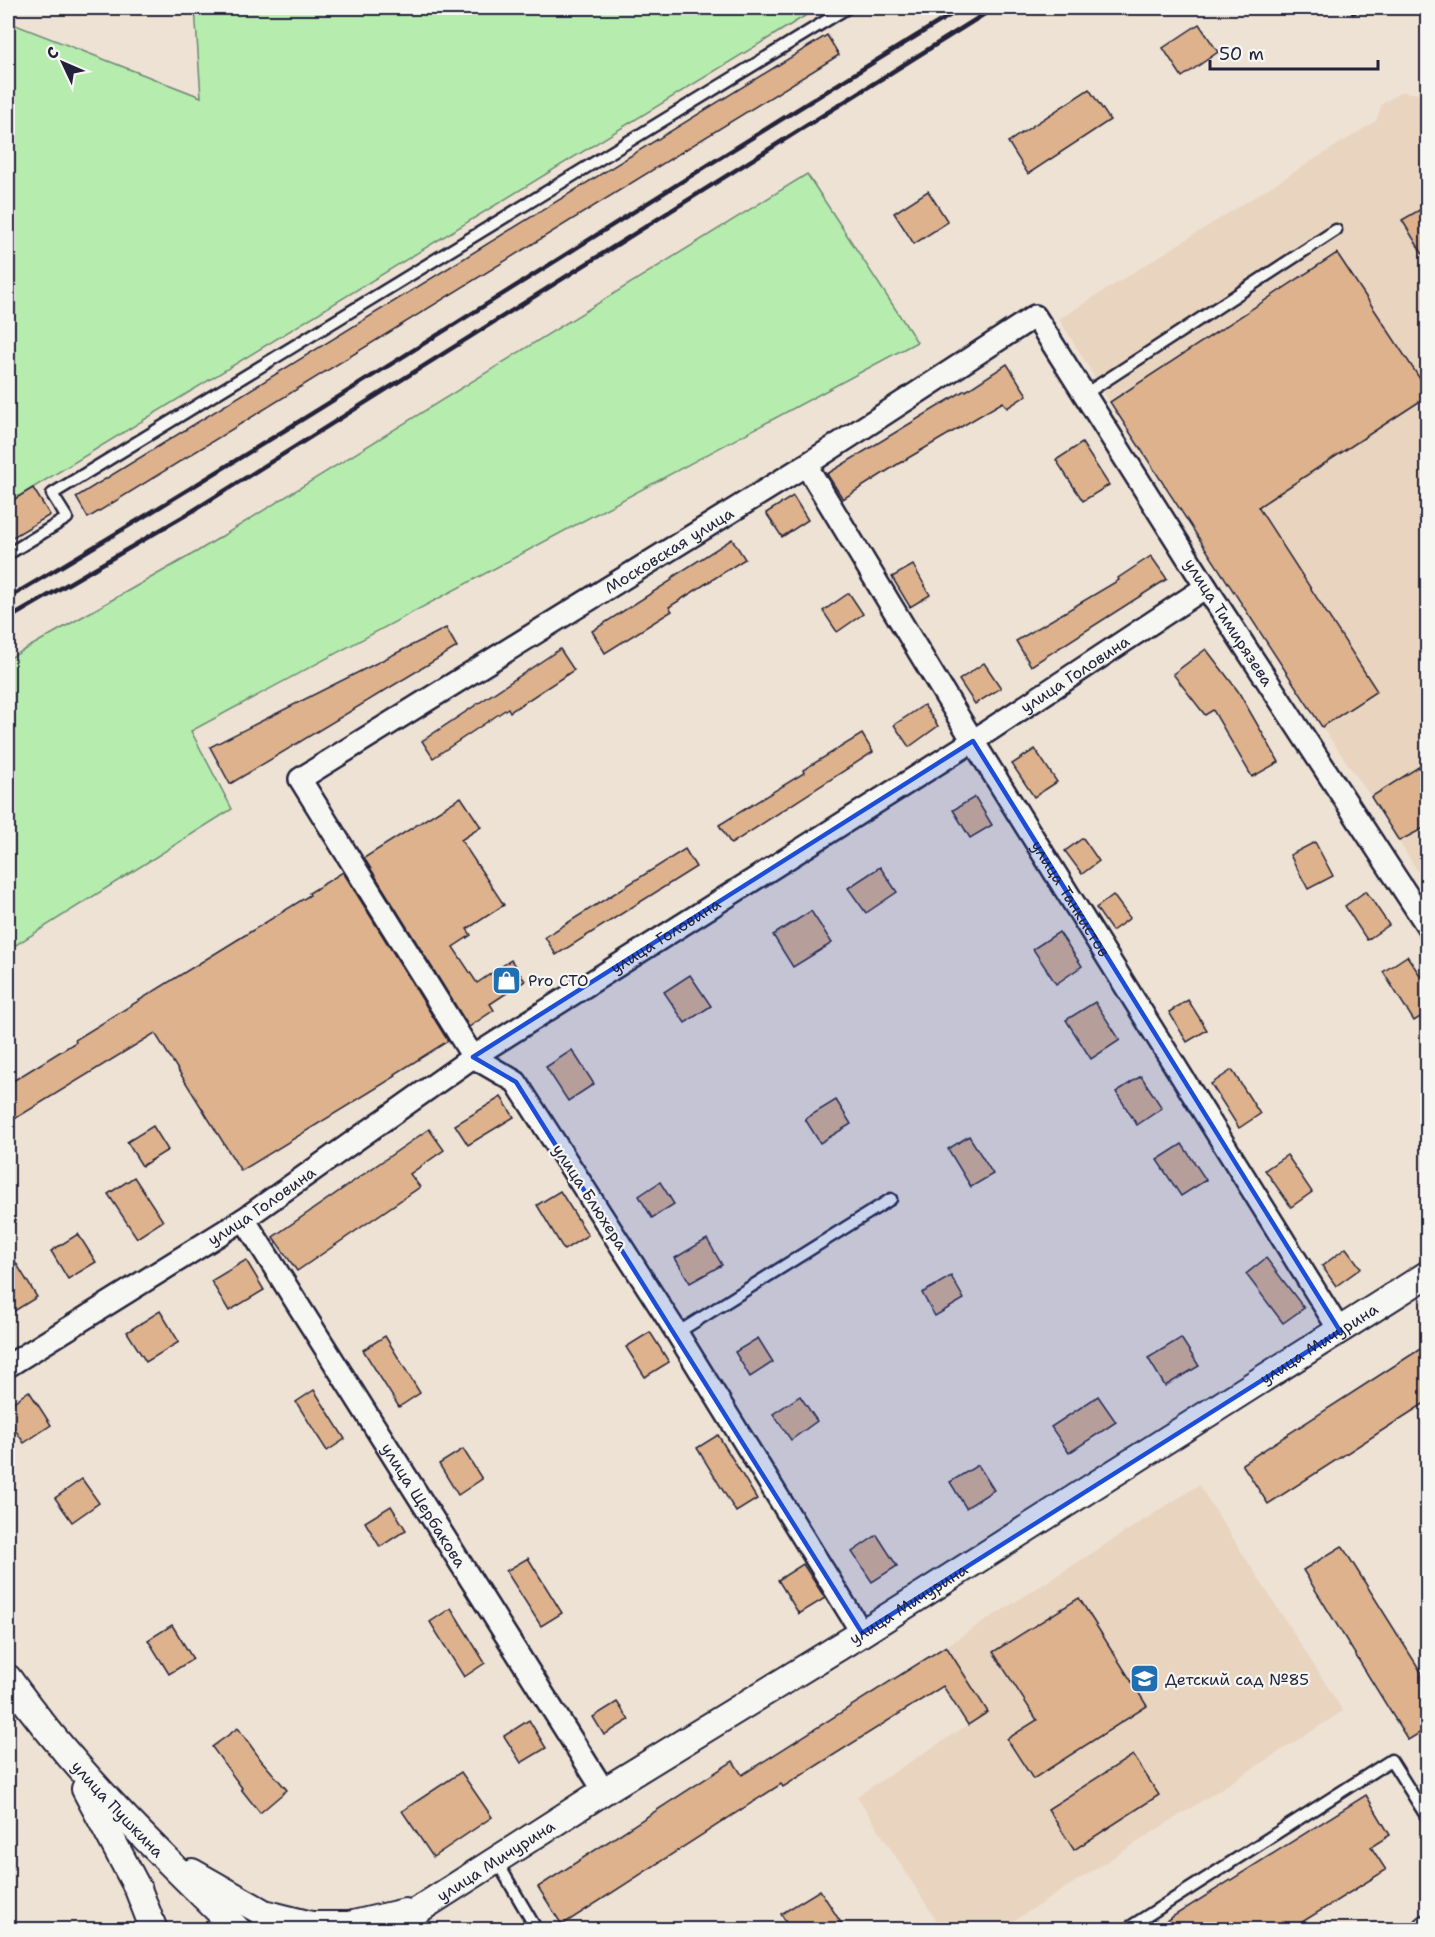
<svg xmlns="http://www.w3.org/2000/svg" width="1435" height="1937" font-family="'Shantell Sans',sans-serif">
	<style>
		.built { fill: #e9d4bf }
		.green { fill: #b6ecae; stroke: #6c8774; stroke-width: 1.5 }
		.building { fill: #ddb28d; stroke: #22223b; stroke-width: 1.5 }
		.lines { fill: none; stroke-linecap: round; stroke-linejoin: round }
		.service-casing { stroke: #22223b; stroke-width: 15 }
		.minor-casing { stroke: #22223b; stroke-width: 26 }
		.tertiary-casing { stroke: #22223b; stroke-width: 30 }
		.secondary-casing { stroke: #22223b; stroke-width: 33 }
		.service { stroke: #f6f6f2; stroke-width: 10 }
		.minor { stroke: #f6f6f2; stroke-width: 21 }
		.tertiary { stroke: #f6f6f2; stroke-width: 26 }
		.secondary { stroke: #f6f6f2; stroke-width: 28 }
		.rail { stroke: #22223b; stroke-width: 4.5 }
		.marked { fill: #1d4ed8; fill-opacity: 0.2; stroke: #1d4ed8; stroke-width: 4.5; stroke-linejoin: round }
		.labels { text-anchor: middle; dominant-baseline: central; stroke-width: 4.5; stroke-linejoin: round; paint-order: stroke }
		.street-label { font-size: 16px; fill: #22223b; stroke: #f6f6f2 }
		.poi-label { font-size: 16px; fill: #22223b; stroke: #f6f6f2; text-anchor: start }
	</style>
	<rect width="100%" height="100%" fill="#eee2d4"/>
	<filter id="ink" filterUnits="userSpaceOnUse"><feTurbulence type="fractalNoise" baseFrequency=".0167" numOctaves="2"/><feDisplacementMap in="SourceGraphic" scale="12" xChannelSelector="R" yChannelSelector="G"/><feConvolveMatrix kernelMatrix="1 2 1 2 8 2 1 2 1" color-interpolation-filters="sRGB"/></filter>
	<g filter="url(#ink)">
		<g class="built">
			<path d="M1427 90V886L1371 797 1322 727 1110 402 1059 319 1376 121 1382 104 1401 92 1421 94Z"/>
			<path d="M1199 1485 1343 1711 1001 1929H942L857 1796 988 1712 946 1646Z"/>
		</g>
		<g class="green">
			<path d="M195 8H818L8 503V22L201 97Z"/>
			<path d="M807 174 917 342 191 731 232 809 8 950V659L198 551Z"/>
		</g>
		<g class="building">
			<path d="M1199 24 1218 52 1182 77 1163 48Z"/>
			<path d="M827 35 839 55 88 518 76 497Z"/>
			<path d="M1089 89 1110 120 1028 174 1008 142Z"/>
			<path d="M928 191 948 222 914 244 894 213Z"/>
			<path d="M1428 205V263L1402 220Z"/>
			<path d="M1337 253 1428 391V396L1258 507 1377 691 1322 727 1110 402Z"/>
			<path d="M1007 364 1027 395 1007 408 1003 402 898 464 843 499 827 474 965 390 966 391Z"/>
			<path d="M1082 443 1109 485 1083 501 1056 460Z"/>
			<path d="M33 488 50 515 8 540V503Z"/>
			<path d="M793 496 808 520 782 537 766 513Z"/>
			<path d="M732 539 745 559 669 607 672 611 605 653 592 631 672 580 671 578Z"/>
			<path d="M1151 556 1167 579 1031 666 1016 641 1119 580 1118 578Z"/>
			<path d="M913 565 930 595 910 607 892 577Z"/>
			<path d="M849 593 863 614 837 632 823 611Z"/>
			<path d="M446 628 457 647 230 784 210 747Z"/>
			<path d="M560 649 574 670 510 712 508 708 433 758 422 741Z"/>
			<path d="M1206 649 1238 691 1279 762 1252 777 1213 710 1205 715 1173 674Z"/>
			<path d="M984 663 1001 688 975 704 959 680Z"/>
			<path d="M924 705 938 726 909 747 894 725Z"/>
			<path d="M862 734 873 752 731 844 719 825 804 773 803 770Z"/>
			<path d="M1035 749 1057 782 1034 797 1012 764Z"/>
			<path d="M1428 761V826L1399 841 1371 797Z"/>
			<path d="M461 797 481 827 461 840 504 905 467 929 471 935 453 947 477 983 511 960 525 981 490 1004 494 1010 469 1027 364 858Z"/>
			<path d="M975 797 992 825 970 838 953 810Z"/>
			<path d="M1083 838 1099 861 1082 874 1065 851Z"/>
			<path d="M1315 842 1333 876 1308 889 1290 855Z"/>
			<path d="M685 849 696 867 556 955 545 937Z"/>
			<path d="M880 867 897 892 866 913 848 888Z"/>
			<path d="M343 872 448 1041 395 1074 396 1076 241 1171 155 1033 8 1123V1084L76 1042 75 1040 310 895 309 893Z"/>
			<path d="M1366 891 1389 925 1367 940 1345 906Z"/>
			<path d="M1113 895 1130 918 1112 931 1096 908Z"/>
			<path d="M811 911 832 943 793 967 773 935Z"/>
			<path d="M1059 932 1082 966 1056 984 1033 949Z"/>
			<path d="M1407 956 1428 987V1012L1414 1021 1383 972Z"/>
			<path d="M690 975 711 1006 685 1023 664 992Z"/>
			<path d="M1188 1000 1207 1030 1187 1042 1169 1012Z"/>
			<path d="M1095 1002 1120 1040 1091 1059 1066 1020Z"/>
			<path d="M572 1050 594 1084 568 1101 546 1067Z"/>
			<path d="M1232 1070 1260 1114 1239 1128 1211 1084Z"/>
			<path d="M1141 1076 1162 1108 1137 1125 1116 1092Z"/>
			<path d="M501 1097 514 1117 468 1145 455 1125Z"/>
			<path d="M836 1100 851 1124 820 1143 805 1119Z"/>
			<path d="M153 1126 168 1150 142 1166 127 1142Z"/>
			<path d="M429 1129 444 1150 410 1174 420 1187 297 1271 273 1237Z"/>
			<path d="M969 1136 993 1174 971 1187 948 1149Z"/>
			<path d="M1182 1144 1206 1180 1181 1196 1157 1160Z"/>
			<path d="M1287 1155 1312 1192 1291 1207 1265 1170Z"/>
			<path d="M134 1177 163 1221 137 1238 108 1194Z"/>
			<path d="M660 1182 674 1204 652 1218 639 1196Z"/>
			<path d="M560 1191 588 1235 564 1250 537 1205Z"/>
			<path d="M78 1234 96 1262 68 1279 51 1251Z"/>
			<path d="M707 1239 722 1265 690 1283 675 1258Z"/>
			<path d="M1346 1248 1361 1268 1336 1286 1322 1266Z"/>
			<path d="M8 1250 37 1297 8 1315Z"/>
			<path d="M1266 1258 1304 1308 1283 1323 1246 1274Z"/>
			<path d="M246 1260 264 1290 229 1311 211 1281Z"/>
			<path d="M951 1276 964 1299 935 1316 922 1293Z"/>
			<path d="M160 1311 179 1342 146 1362 127 1332Z"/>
			<path d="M650 1332 669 1362 645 1377 626 1347Z"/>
			<path d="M385 1336 420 1393 399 1407 363 1350Z"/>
			<path d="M758 1338 773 1362 750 1377 735 1352Z"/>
			<path d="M1181 1338 1199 1366 1165 1386 1148 1358Z"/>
			<path d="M1428 1344V1401L1268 1504 1242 1464Z"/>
			<path d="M314 1390 345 1439 327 1451 296 1402Z"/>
			<path d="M29 1391 51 1425 24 1443 8 1419V1406Z"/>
			<path d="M800 1396 817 1421 791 1440 773 1414Z"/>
			<path d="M1098 1396 1116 1422 1069 1453 1051 1427Z"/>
			<path d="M718 1435 757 1499 736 1512 697 1448Z"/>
			<path d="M463 1449 482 1479 458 1495 439 1464Z"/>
			<path d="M978 1465 994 1490 966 1508 950 1482Z"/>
			<path d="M82 1479 99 1503 72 1522 55 1498Z"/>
			<path d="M391 1506 406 1530 380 1547 365 1522Z"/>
			<path d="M877 1535 897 1566 872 1582 852 1552Z"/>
			<path d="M1342 1546 1428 1683V1728L1408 1740 1303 1570Z"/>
			<path d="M528 1558 562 1613 541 1626 506 1571Z"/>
			<path d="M803 1564 825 1598 799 1614 778 1580Z"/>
			<path d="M1079 1598 1147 1706 1033 1779 1007 1739 1037 1720 993 1652Z"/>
			<path d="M451 1608 485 1663 464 1677 430 1622Z"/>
			<path d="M172 1625 193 1659 169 1674 148 1640Z"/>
			<path d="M946 1646 988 1712 968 1725 943 1686 783 1787 781 1784 562 1925 538 1887 733 1761 742 1775Z"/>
			<path d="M617 1702 629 1720 604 1735 593 1717Z"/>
			<path d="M529 1720 546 1748 521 1763 504 1736Z"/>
			<path d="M238 1728 261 1760 287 1790 260 1813 241 1789 242 1788 212 1747Z"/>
			<path d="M1133 1755 1159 1795 1074 1850 1048 1809Z"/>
			<path d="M461 1772 492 1817 433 1857 402 1811Z"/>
			<path d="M1366 1795 1390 1835 1371 1847 1386 1870 1291 1929H1153Z"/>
			<path d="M820 1890 845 1929H790L781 1914Z"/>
		</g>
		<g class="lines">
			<defs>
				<g id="service">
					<path d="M1085 394 1336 230"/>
					<path d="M8 554 67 518 52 494 847 8"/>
					<path d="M677 1333 891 1199"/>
					<path d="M496 1860 537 1930"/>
					<path d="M1125 1930 1391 1760 1428 1819"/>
				</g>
				<g id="minor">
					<path id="s1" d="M806 465 973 741 1340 1331"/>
					<path id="s2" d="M244 1219 604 1791"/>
					<path id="s3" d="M8 1366 244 1219 473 1057 973 741 1206 587"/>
					<path id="s4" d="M862 1633 677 1333 516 1082 473 1057 300 779 806 465 1035 316 1206 587 1428 927"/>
				</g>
				<g id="tertiary">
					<path id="s5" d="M8 1678C74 1771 156 1850 238 1930"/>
					<path d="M85 1789 138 1889 154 1930"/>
					<path d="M192 1872 264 1913 312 1925H349L405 1912"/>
					<path id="s6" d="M387 1930 604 1791 862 1633 1428 1274"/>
				</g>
				<path id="secondary" d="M1427 1930 1428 1929"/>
			</defs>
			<use href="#service" class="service-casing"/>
			<use href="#minor" class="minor-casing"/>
			<use href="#tertiary" class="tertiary-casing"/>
			<use href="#secondary" class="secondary-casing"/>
			<use href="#service" class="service"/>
			<use href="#minor" class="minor"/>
			<use href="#tertiary" class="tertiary"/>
			<use href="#secondary" class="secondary"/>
			<g class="rail">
				<path d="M1353 13 1362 8"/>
				<path d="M8 598C330 408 643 202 962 8"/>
				<path d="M8 619 191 512 994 8"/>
			</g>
		</g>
	</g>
	<path class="marked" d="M973 741 1340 1331 862 1633 516 1082 473 1057Z"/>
	<defs>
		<symbol id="shop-square" viewBox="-11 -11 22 22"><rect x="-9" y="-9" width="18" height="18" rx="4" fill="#1f6fb2" stroke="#f6f6f2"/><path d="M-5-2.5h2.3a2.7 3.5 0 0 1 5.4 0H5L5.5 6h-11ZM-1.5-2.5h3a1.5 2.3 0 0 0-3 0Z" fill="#fff"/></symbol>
		<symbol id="school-square" viewBox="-11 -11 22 22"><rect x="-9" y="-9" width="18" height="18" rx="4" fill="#1f6fb2" stroke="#f6f6f2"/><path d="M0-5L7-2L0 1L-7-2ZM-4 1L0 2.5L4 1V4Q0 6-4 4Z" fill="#fff"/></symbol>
	</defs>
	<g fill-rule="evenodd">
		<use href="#shop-square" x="490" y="964" width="33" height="33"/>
		<use href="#school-square" x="1128" y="1662" width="33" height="33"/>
	</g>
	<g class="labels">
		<g class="street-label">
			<text stroke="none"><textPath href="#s4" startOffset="1462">Московская улица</textPath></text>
			<text stroke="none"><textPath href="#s4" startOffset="2259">улица Тимирязева</textPath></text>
			<text stroke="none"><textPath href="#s3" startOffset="1272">улица Головина</textPath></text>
			<text stroke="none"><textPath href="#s1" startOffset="508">улица Танкистов</textPath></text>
			<text stroke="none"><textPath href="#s3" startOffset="786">улица Головина</textPath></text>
			<text transform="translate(590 1197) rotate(57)">улица Блюхера</text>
			<text stroke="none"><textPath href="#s3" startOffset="300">улица Головина</textPath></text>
			<text stroke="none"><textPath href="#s6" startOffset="1101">улица Мичурина</textPath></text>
			<text stroke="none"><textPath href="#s2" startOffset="338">улица Щербакова</textPath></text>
			<text stroke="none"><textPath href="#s6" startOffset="615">улица Мичурина</textPath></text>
			<text stroke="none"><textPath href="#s5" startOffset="171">улица Пушкина</textPath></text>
			<text stroke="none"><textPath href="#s6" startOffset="129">улица Мичурина</textPath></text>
		</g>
		<g class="poi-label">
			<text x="528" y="980">Pro СТО</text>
			<text x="1165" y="1679">Детский сад №85</text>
		</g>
	</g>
	<rect width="1435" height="1937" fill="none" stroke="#f6f6f2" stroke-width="30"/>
	<rect x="15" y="15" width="1405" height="1907" fill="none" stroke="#22223b" stroke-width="2" filter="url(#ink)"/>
	<g transform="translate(63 63) rotate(314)" stroke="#f6f6f2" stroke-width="4.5" paint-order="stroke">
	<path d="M0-4.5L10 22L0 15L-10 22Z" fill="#22223b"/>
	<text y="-9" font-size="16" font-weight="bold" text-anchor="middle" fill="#22223b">С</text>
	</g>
	<path d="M1210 60v9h168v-9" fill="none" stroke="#22223b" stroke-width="3"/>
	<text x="1219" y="60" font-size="18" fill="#22223b" stroke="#f6f6f2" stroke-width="4.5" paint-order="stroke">50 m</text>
</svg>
